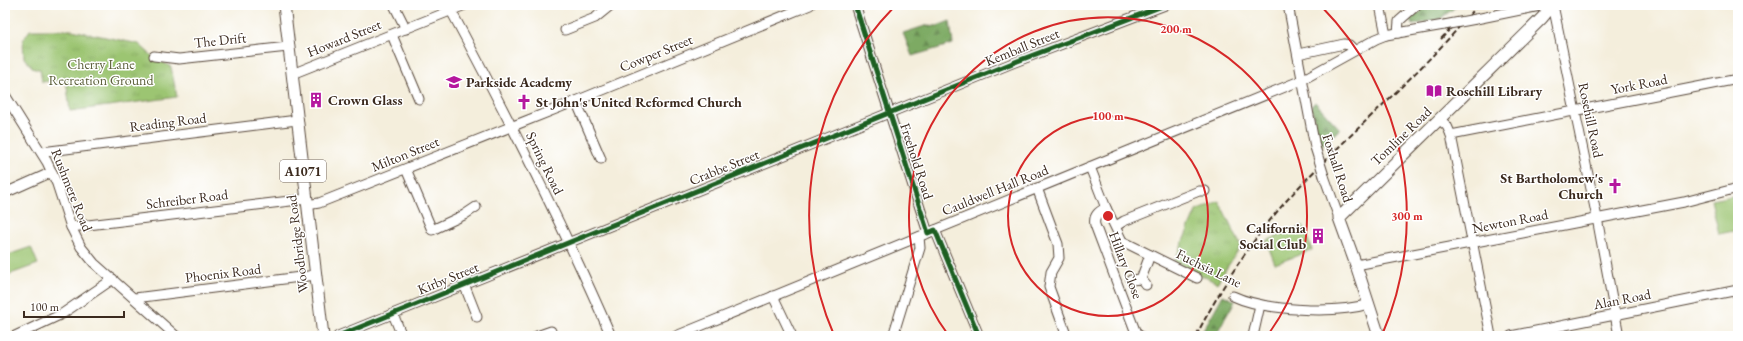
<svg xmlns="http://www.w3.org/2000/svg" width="1743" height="341" font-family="'EB Garamond',serif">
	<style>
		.grass { fill: #9cc572; stroke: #6c7848 }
		.forest { fill: url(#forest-firs); stroke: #5c6a41 }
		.park { fill: url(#park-tufts); stroke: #6c7848 }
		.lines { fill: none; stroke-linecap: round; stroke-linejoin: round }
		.minor-casing { stroke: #57473a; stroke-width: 11 }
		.major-casing { stroke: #57473a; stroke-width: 13 }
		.minor { stroke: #fff; stroke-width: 9 }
		.major { stroke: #fff; stroke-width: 11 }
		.rail { stroke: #3b2a1e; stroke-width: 2; stroke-dasharray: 6 3; stroke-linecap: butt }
		.minor-bridge-casing { stroke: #57473a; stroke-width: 11; stroke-linecap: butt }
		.minor-bridge { stroke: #fff; stroke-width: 9 }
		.cycleway-casing { stroke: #fff; stroke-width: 8 }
		.cycleway { stroke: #1b5e20; stroke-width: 5 }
		.ring { fill: none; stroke: #d62828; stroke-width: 2 }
		.labels { text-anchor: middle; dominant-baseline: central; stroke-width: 3; stroke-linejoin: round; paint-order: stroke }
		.shield { fill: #fff; stroke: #766a62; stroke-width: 1 }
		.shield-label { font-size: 13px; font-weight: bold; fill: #3b2a1e }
		.street-label { font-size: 14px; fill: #3b2a1e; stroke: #fff }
		.park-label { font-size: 14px; fill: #5d603b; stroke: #fff }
		.poi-label { font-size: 14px; font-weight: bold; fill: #3b2a1e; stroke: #fff; text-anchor: start }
		.centre { fill: #d62828; stroke: #fff; stroke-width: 2 }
		.ring-label { font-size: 12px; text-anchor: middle; font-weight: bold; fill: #d62828; stroke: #fff; stroke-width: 3; stroke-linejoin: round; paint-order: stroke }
	</style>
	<defs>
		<pattern id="forest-firs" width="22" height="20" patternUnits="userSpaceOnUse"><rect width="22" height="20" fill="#7daa64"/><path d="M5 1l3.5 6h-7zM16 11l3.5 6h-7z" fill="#688b52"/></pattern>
		<pattern id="park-tufts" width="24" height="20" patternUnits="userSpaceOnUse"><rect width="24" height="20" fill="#9cc572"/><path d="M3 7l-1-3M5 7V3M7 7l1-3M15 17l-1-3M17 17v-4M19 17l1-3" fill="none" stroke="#87a962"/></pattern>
	</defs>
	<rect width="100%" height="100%" fill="#fff"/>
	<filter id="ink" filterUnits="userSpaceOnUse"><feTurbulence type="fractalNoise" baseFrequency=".025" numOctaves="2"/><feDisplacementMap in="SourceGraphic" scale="8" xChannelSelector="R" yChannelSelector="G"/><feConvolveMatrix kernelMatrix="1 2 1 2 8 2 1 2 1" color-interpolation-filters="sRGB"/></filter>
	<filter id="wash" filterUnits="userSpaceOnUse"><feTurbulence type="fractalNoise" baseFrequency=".012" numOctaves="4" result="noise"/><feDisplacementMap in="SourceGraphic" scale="16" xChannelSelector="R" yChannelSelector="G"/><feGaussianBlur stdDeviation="0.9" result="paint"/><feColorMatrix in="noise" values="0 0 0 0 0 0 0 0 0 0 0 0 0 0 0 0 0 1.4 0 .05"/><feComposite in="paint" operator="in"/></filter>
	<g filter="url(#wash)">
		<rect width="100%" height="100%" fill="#f4eedc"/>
		<g class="grass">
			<path d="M1738 195V230L1719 234 1711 200Z"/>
			<path d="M1303 226 1312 250 1275 264 1266 241Z"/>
			<path d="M31 247 38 264 5 276V256Z"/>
		</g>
		<g class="forest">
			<path d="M1418 5H1458L1440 19 1412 25 1410 19 1421 12Z"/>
			<path d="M950 21 953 44 912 56 903 33 928 25 937 26Z"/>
			<path d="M1315 102 1340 129 1320 147 1311 106Z"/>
			<path d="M1223 295 1235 301 1215 336H1200Z"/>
		</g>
		<g class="park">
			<path d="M30 30H72L139 44 152 56 171 67 177 97 70 111 66 79 42 82 40 69H34L24 58 23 40Z"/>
			<path d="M1219 201 1241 246 1217 283 1174 262 1196 211Z"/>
		</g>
	</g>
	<g filter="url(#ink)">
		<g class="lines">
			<defs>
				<g id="minor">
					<path d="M394 5 406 29"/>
					<path d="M448 5C506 113 562 223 611 336"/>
					<path d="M855 5 928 233"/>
					<path d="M1288 5 1315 147"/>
					<path d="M1380 5 1386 35"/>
					<path d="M1553 5 1597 218 1619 336"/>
					<path d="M1476 19 1545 5"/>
					<path d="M565 30 595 18 611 5"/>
					<path d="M1398 33 1399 21 1417 5"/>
					<path d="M392 35 419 99"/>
					<path d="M1298 54 1344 44 1349 45 1354 50"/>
					<path d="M154 56 179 59 288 47"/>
					<path d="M292 74 465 5"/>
					<path d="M5 95 47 162 57 184 71 227 81 247 94 263 176 336"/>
					<path d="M576 101 601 159"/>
					<path d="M1439 119 1447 126 1451 135 1491 336"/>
					<path d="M1451 135 1738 79"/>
					<path d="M42 152 297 120"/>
					<path d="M1090 167 1106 208 1122 241 1197 278"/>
					<path d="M406 169 432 230 464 215 476 207"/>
					<path d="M1324 176 1339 218"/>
					<path d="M1037 188 1058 244 1059 258 1051 272 1049 287 1065 331"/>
					<path d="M5 193 52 172"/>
					<path d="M307 205 319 203 576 101 810 5"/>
					<path d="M1106 208C1099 211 1093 216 1095 225L1136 333 1140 336"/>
					<path d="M1116 226 1124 221 1199 191H1205"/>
					<path d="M71 227 307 199"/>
					<path d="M935 230 979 336"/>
					<path d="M1356 265 1684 202 1738 188"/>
					<path d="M1141 279 1150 255"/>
					<path d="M1131 280 1141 279 1146 285"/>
					<path d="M464 284 477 317"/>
					<path d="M773 296 792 336"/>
					<path d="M1233 296C1265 311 1335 314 1369 304"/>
					<path d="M135 298 316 275"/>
					<path d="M393 314 402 336"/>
					<path d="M15 336 62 314 113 279"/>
					<path d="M338 336 1015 62 1165 5"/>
					<path d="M537 336 551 331"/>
					<path d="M676 336 1302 80 1376 39 1386 35 1444 25"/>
					<path d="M893 336 920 248 919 237"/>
					<path d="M1253 336 1260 305"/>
					<path d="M1511 336 1738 290"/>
				</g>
				<g id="major">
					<path d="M284 5 323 336"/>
					<path d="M1379 336 1356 265 1339 218 1542 18 1547 12 1546 5"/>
				</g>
			</defs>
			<use href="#minor" class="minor-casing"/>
			<use href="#major" class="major-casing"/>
			<use href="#minor" class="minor"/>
			<use href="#major" class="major"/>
			<g class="rail">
				<path d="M1441 39 1460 18"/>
				<path d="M1196 336C1223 283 1258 230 1299 187 1358 125 1424 71 1478 5"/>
			</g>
			<defs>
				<g id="minor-bridge">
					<path d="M1444 25 1476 19"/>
					<path d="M1315 147 1324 176"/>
				</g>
			</defs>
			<use href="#minor-bridge" class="minor-bridge-casing"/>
			<use href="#minor-bridge" class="minor-bridge"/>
			<defs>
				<g id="cycleway">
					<path d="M855 5 928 233 935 230 979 336"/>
					<path d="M338 336 1015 62 1165 5"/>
				</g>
			</defs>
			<use href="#cycleway" class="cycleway-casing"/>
			<use href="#cycleway" class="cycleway"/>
		</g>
	</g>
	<g class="ring">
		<circle cx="1108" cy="216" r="100"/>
		<path d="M949 336A199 199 0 1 1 1267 336"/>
		<path d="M834 335A299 299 0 0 1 895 6M1321 6A299 299 0 0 1 1382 335"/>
	</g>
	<defs>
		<symbol id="school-bare" viewBox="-9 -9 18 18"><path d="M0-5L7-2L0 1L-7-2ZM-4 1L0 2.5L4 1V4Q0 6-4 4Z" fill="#b5179e" stroke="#fff" stroke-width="2.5" paint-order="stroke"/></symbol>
		<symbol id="library-bare" viewBox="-9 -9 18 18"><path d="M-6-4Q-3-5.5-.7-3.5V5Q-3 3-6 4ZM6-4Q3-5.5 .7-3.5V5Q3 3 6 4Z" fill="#b5179e" stroke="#fff" stroke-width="2.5" paint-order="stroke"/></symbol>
		<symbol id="building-bare" viewBox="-9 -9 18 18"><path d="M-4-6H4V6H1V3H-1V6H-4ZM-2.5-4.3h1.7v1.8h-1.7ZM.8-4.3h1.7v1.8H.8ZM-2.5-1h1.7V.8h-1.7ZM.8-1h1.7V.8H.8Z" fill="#b5179e" stroke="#fff" stroke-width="2.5" paint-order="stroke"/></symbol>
		<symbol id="church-bare" viewBox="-9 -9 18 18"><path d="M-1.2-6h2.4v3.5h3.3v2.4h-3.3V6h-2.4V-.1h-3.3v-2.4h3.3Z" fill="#b5179e" stroke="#fff" stroke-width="2.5" paint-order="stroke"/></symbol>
	</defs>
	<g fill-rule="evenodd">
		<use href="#school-bare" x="443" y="71" width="22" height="22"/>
		<use href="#library-bare" x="1423" y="80" width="22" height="22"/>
		<use href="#building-bare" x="305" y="89" width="22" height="22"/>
		<use href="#church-bare" x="513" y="91" width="22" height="22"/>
		<use href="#church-bare" x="1604" y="175" width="22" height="22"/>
		<use href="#building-bare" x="1307" y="225" width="22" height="22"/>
	</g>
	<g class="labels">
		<rect class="shield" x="280" y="160" width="46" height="22" rx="3"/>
		<g class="shield-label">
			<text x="303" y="171">A1071</text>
		</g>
		<g class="street-label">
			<text transform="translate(344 38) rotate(-22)">Howard Street</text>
			<text transform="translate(220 40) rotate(-6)">The Drift</text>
			<text transform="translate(1022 47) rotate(-22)">Kemball Street</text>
			<text transform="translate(656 53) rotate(-22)">Cowper Street</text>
			<text transform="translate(1639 84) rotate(-11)">York Road</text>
			<text transform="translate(1591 120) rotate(78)">Rosehill Road</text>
			<text transform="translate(168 122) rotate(-7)">Reading Road</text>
			<text transform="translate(1401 136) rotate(-44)">Tomline Road</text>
			<text transform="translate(405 154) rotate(-22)">Milton Street</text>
			<text transform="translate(917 161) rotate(72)">Freehold Road</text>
			<text transform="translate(545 163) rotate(64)">Spring Road</text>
			<text transform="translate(724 167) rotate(-22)">Crabbe Street</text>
			<text transform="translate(1338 168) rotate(72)">Foxhall Road</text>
			<text transform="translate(72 190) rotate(68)">Rushmere Road</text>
			<text transform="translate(995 190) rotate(-22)">Cauldwell Hall Road</text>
			<text transform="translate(187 199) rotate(-7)">Schreiber Road</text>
			<text transform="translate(1510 221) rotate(-11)">Newton Road</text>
			<text transform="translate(297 244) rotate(-97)">Woodbridge Road</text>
			<text transform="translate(1126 265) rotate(69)">Hillary Close</text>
			<text transform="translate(1209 268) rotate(26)">Fuchsia Lane</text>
			<text transform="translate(223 273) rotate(-7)">Phoenix Road</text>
			<text transform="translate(448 278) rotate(-22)">Kirby Street</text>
			<text transform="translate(1622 299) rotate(-11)">Alan Road</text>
		</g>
		<g class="park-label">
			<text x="101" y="64">Cherry Lane<tspan x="101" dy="16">Recreation Ground</tspan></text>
		</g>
		<g class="poi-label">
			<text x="466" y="82">Parkside Academy</text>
			<text x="1446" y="91">Rosehill Library</text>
			<text x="328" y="100">Crown Glass</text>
			<text x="536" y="102">St John's United Reformed Church</text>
			<text x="1603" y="178" text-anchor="end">St Bartholomew's<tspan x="1603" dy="16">Church</tspan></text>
			<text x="1306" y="228" text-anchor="end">California<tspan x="1306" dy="16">Social Club</tspan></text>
		</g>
	</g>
	<circle cx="1108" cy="216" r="6" class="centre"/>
	<g class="ring-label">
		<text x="1176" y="33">200 m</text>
		<text x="1108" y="120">100 m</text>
		<text x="1407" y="220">300 m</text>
	</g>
	<rect width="1743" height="341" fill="none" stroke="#fff" stroke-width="20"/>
	<path d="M24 311v6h100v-6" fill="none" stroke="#3b2a1e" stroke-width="2"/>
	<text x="30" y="311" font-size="12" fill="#3b2a1e" stroke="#ffffff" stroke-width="3" paint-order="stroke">100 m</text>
</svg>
